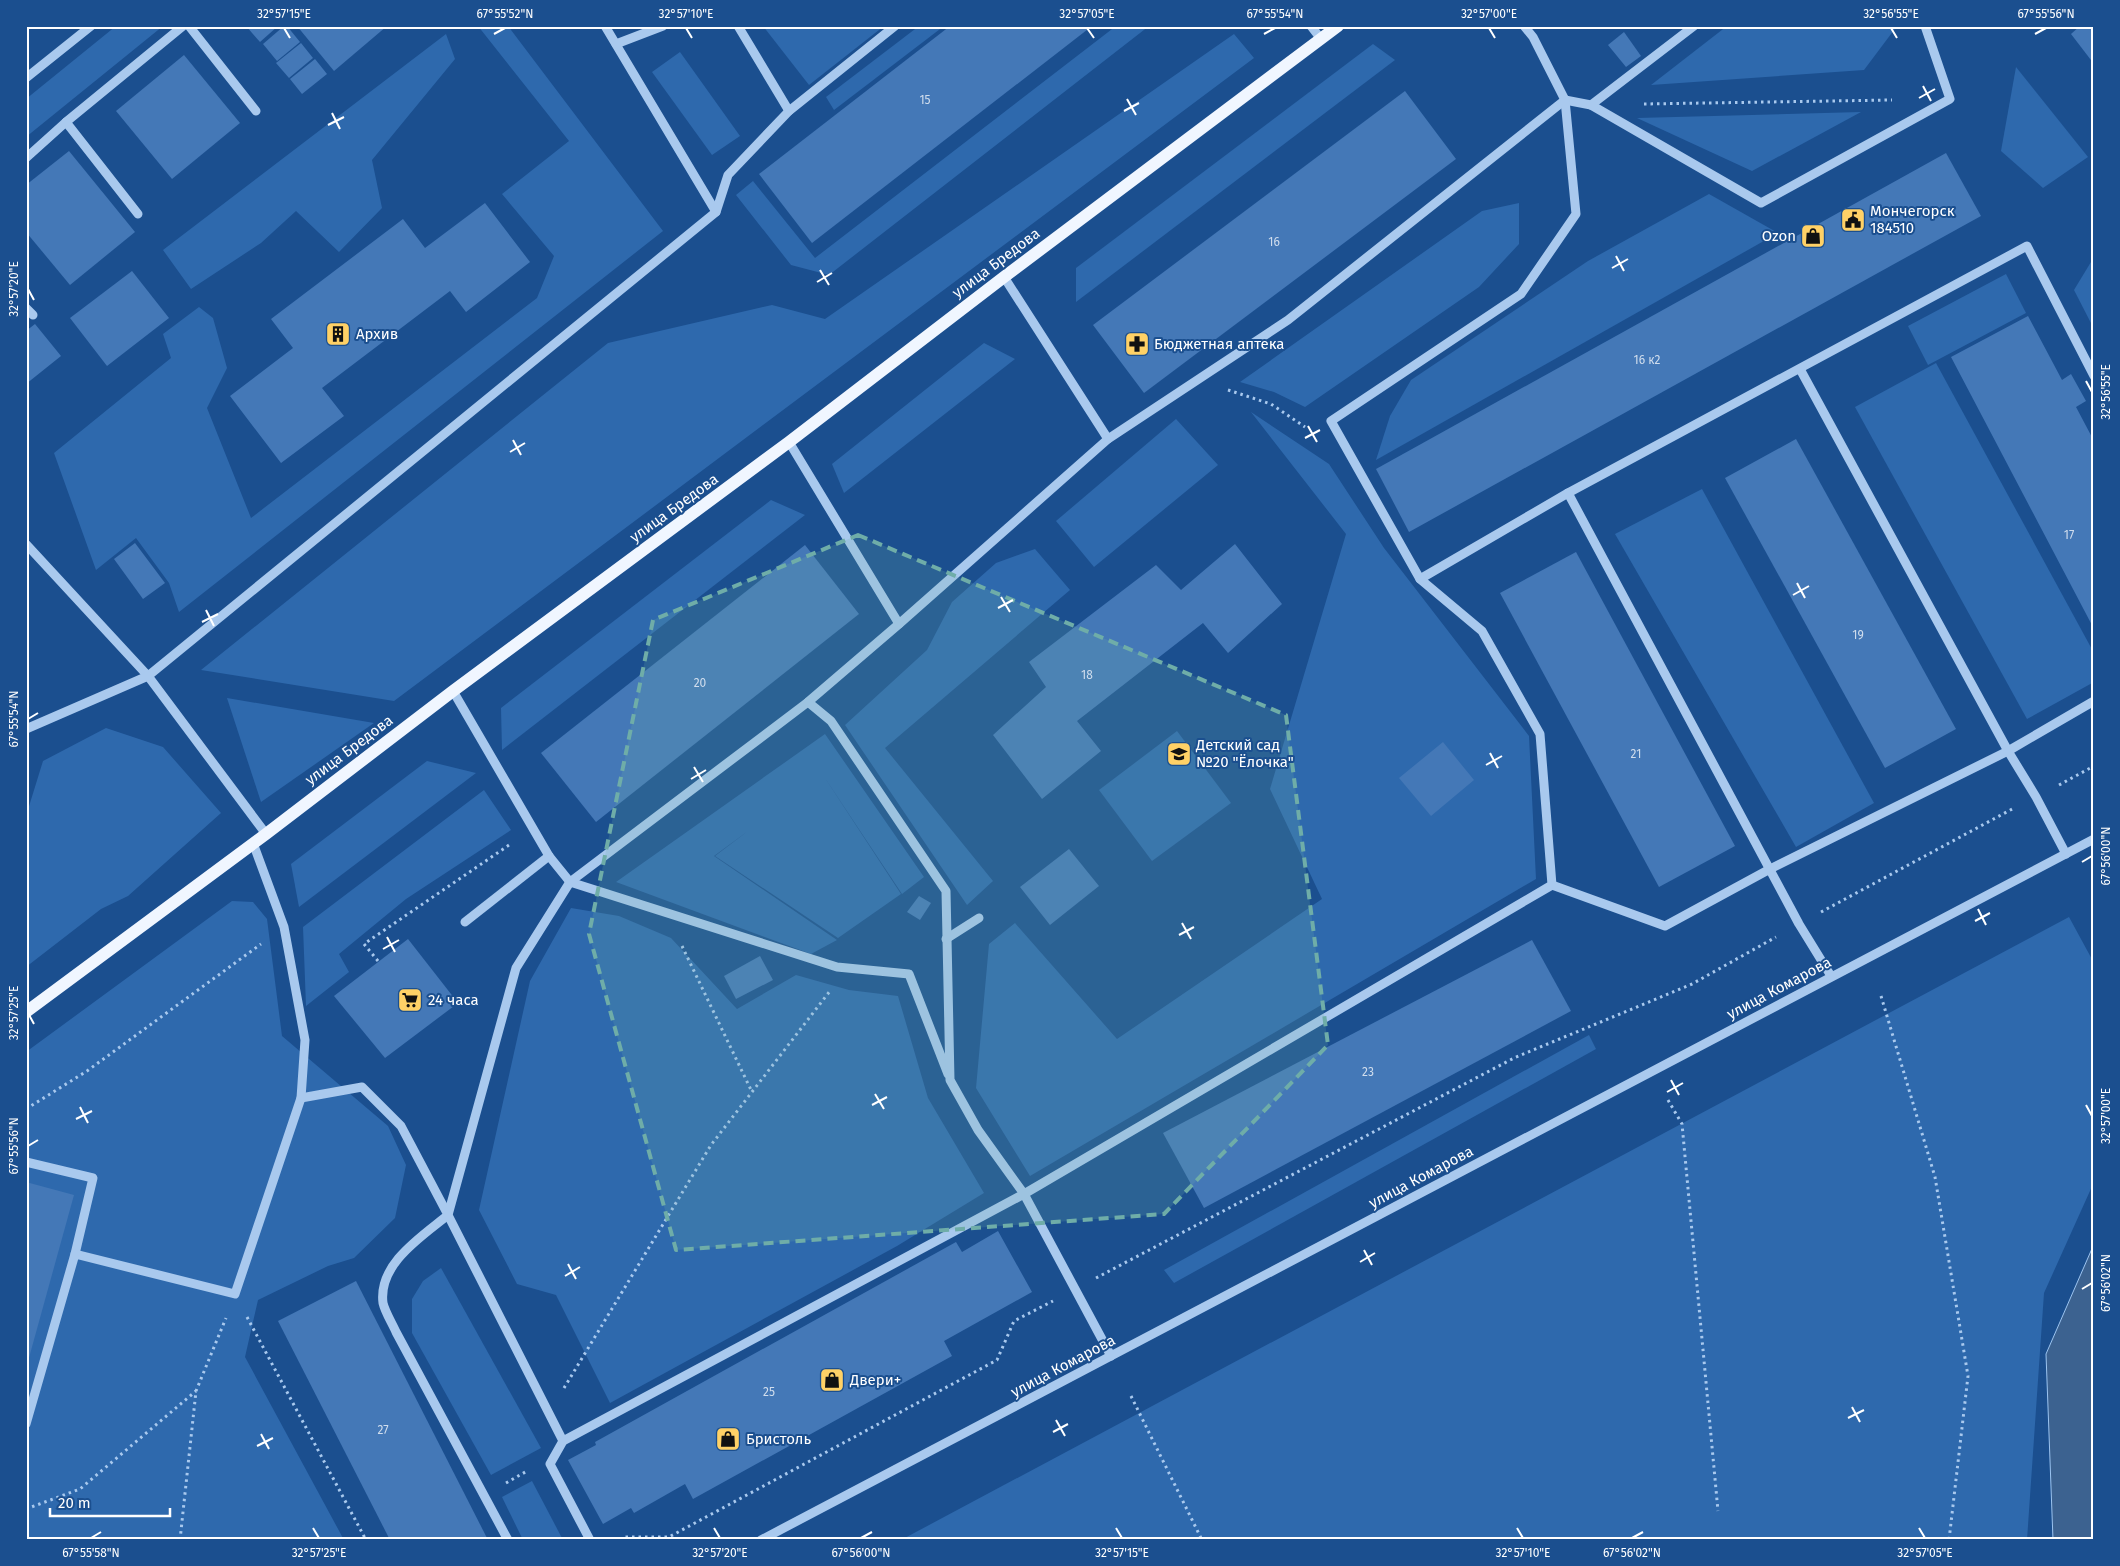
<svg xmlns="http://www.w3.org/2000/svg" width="2120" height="1566" font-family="'Fira Sans',sans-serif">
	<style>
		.green { fill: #2e69ad }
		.water { fill: #3c6290; stroke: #9cc4f0 }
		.building { fill: #4478b7 }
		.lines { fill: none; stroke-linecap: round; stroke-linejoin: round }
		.path { stroke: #a9c9ee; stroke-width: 3; stroke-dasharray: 2.5 4; stroke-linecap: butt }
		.minor { stroke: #a9c9ee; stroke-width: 9 }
		.major { stroke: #f0f6ff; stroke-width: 12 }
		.marked { fill: #6fada8; fill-opacity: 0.2; stroke: #6fada8; stroke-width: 4; stroke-dasharray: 10 6; stroke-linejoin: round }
		.ticks { fill: none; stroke: #fff; stroke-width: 2 }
		.labels { text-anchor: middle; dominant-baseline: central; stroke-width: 4; stroke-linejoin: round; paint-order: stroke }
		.number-label { font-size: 12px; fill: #d0dded }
		.poi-label { font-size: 15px; fill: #fff; stroke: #1b4f8f; text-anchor: start }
		.street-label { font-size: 15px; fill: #fff; stroke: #1b4f8f }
		.neatline { fill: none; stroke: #fff; stroke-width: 2 }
		.ticks-label { font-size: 12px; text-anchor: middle; fill: #fff }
	</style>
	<rect width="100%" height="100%" fill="#1b4f8f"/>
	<g class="green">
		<path d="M116 26H163L26 137V99Z"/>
		<path d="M478 26H508L663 231 179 612 169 583 136 538 96 570 54 453 171 358 163 334 199 307 213 318 227 368 207 408 251 518 537 298 554 256 502 194 569 141Z"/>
		<path d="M763 26H884L809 85Z"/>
		<path d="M919 26H944L834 110 826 97Z"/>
		<path d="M1116 26H1149L829 275 791 265 736 195 753 181 815 258Z"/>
		<path d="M1727 26H1897L1864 70 1651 85Z"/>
		<path d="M446 34 455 59 372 160 382 208 339 252 296 211 261 243 191 289 163 250Z"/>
		<path d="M1234 34 1254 58 394 701 201 670 608 343 772 305 825 319Z"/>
		<path d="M1373 44 1395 60 1076 302V268Z"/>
		<path d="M680 52 740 136 712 155 652 72Z"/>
		<path d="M2016 67 2088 157 2043 188 2001 151Z"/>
		<path d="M1861 112 1752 171 1637 118Z"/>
		<path d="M1709 194 1778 233 1376 460 1390 416 1411 380 1588 261Z"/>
		<path d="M1519 203V244L1479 287 1305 407 1274 392 1240 382 1482 211Z"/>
		<path d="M2094 257V329L2074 290Z"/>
		<path d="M2006 274 2026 313 1928 365 1908 326Z"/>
		<path d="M984 343 1015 359 844 493 832 464Z"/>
		<path d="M1936 363 2094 653V682L2027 719 1855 407Z"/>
		<path d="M1251 412 1329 464 1384 548 1529 736 1536 879 1030 1176 976 1088 989 944 1015 923 1117 1039 1322 899 1270 789 1346 534Z"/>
		<path d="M1176 419 1218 465 1094 567 1056 521Z"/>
		<path d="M1702 489 1874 803 1796 847 1615 534Z"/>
		<path d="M771 500 805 515 502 750 501 708Z"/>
		<path d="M1035 549 1070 590 885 748 993 881 967 905 845 725 927 650 952 602 996 563Z"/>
		<path d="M227 698 374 723 261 802Z"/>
		<path d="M106 728 163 747 221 813 128 896 101 909 26 967V816L43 761Z"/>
		<path d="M1177 731 1231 803 1152 861 1099 790Z"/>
		<path d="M825 734 924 877 902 894 823 775 901 894 838 938 715 856 748 831 714 856 837 940 811 954 616 882Z"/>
		<path d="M427 761 476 773 299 907 291 864Z"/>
		<path d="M484 790 511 830 406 899 339 954 349 972 306 1006 303 927Z"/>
		<path d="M232 901 253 902 267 919 282 1036 388 1126 406 1165 395 1218 354 1258 328 1266 258 1300 245 1357 344 1540H26V1052Z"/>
		<path d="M571 908 619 916 671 938 737 1009 796 975 849 990 898 996 928 1098 984 1193 897 1246 610 1403 556 1295 517 1284 479 1210 530 981Z"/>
		<path d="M2069 917 2094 963V1182L2044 1293 2027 1540H901Z"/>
		<path d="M1589 1035 1596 1049 1174 1283 1164 1270Z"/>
		<path d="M441 1268 541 1448 491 1475 412 1333V1299L423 1281Z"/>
		<path d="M532 1481 563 1540H523L502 1497Z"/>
	</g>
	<path class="water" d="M2094 1244V1540H2053L2046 1354Z"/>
	<g class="building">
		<path d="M246 26H278L260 42Z"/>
		<path d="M284 26H287L300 42 277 61 263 44Z"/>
		<path d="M297 26H387L334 71Z"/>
		<path d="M950 26H1092L812 243 759 174Z"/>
		<path d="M2080 26H2094V64L2071 34Z"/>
		<path d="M1624 32 1641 56 1626 67 1608 45Z"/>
		<path d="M301 43 313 58 289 78 276 63Z"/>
		<path d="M184 55 240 123 172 179 116 111Z"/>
		<path d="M315 59 327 74 302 94 290 79Z"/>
		<path d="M1405 91 1456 159 1144 393 1093 325Z"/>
		<path d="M69 151 135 232 70 285 26 232V185Z"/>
		<path d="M1946 153 1981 216 1409 532 1376 469Z"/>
		<path d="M485 203 530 262 466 312 450 291 322 388 344 416 281 463 230 396 293 348 271 319 403 219 425 248Z"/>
		<path d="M132 271 169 318 107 366 70 318Z"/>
		<path d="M2028 316 2062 380 2071 374 2086 401 2076 407 2094 441V629L1951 357Z"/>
		<path d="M35 324 61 356 26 384V331Z"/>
		<path d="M1796 439 1956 729 1885 768 1725 478Z"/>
		<path d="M135 543 165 583 143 599 114 559Z"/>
		<path d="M1235 544 1282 604 1228 653 1203 623 1077 721 1101 751 1042 799 993 735 1046 687 1029 662 1156 565 1181 590Z"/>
		<path d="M805 545 859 614 596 822 541 753Z"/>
		<path d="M1576 552 1735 846 1659 887 1500 593Z"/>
		<path d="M1443 742 1474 780 1431 816 1399 778Z"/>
		<path d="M1069 849 1099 886 1050 925 1020 887Z"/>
		<path d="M919 896 931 903 920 920 907 912Z"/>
		<path d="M408 939 458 1003 385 1058 334 996Z"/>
		<path d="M1532 940 1571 1011 1204 1208 1163 1133Z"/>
		<path d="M760 956 773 980 736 999 724 976Z"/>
		<path d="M26 1182 74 1195 27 1365H26Z"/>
		<path d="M998 1231 1032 1292 944 1341 952 1356 693 1499 685 1484 634 1513 631 1508 603 1524 568 1460 596 1445 595 1442 956 1242 962 1252Z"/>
		<path d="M356 1281 488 1540H390L278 1321Z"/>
	</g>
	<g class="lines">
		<g class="path">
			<path d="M1644 104 1892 100"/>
			<path d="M1228 390 1271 404 1305 427"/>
			<path d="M2059 785 2094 766"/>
			<path d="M1821 912 2014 808"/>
			<path d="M682 946 752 1092"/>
			<path d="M378 961 364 944 512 843"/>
			<path d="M1881 996 1935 1177 1968 1376 1949 1540"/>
			<path d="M1668 1100 1682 1124 1718 1511"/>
			<path d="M26 1109 87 1071 261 944"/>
			<path d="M1096 1278 1514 1058 1692 984 1776 937"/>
			<path d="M247 1317 366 1540"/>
			<path d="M564 1388 711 1145 830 991"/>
			<path d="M1131 1396 1202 1540"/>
			<path d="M506 1483 527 1471"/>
			<path d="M26 1509 80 1489 196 1391"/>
			<path d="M180 1540 196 1391 226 1318"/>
			<path d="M620 1540 624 1537H669L997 1360 1014 1321 1053 1301"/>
		</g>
		<g class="minor">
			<path d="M189 26 256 111"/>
			<path d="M605 26 716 212"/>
			<path d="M738 26 789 111"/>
			<path d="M1311 26 1321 39"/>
			<path d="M616 44 663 26"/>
			<path d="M26 78 91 26"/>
			<path d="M1565 100 1591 105 1694 26"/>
			<path d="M1591 105 1761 203 1950 99 1925 26"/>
			<path d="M66 122 138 214"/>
			<path d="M26 158 66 122 183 26"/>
			<path d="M1004 277 1108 439"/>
			<path d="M26 308 33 315"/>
			<path d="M1800 369 2008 751 2036 797 2066 854"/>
			<path d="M789 442 899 624"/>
			<path d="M1568 493 1799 924 1831 976"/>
			<path d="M26 544 148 676 266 834"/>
			<path d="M1420 579 1568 493 2027 246 2094 376"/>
			<path d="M453 691 549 856 570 882 837 967 909 974 948 1074"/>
			<path d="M808 702 831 721 946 891 950 1080 978 1130 1024 1194 1111 1356"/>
			<path d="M26 729 148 676 716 212 728 175 789 111 895 26"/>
			<path d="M1552 885 1665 926 1770 869 2008 751 2094 701"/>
			<path d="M465 922 549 856"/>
			<path d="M946 939 979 918"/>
			<path d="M301 1098 362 1087 401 1126 448 1215C421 1237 378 1264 383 1303 385 1312 392 1323 396 1332L508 1540"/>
			<path d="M26 1162 93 1178 75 1254"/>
			<path d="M26 1424 75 1254 235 1294 301 1098 305 1040 284 927 253 843"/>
			<path d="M563 1441 448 1215 516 968 570 882 808 702 899 624 1108 439 1288 320 1565 100"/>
			<path d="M590 1540 550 1464 563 1441 1024 1194 1552 885 1540 734 1482 631 1420 579 1331 421 1521 294 1576 214 1565 100 1533 37 1524 26"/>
			<path d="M761 1540 2094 839"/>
		</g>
		<path class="major" d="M26 1012 266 834 453 691 789 442 1004 277 1338 26"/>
	</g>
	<path class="marked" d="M858 535 1286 715 1328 1045 1164 1214 676 1250 589 934 653 620Z"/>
	<path class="ticks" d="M284 28 290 38M686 28 692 38M1087 28 1094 38M1489 28 1495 38M1891 28 1897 38M494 34 505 28M1264 34 1275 28M2035 34 2046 28M1923 86 1931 101M1919 98 1935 89M1127 99 1136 115M1124 111 1139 103M332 113 340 129M328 125 344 117M1616 256 1624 271M1612 268 1628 259M820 270 829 285M817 282 832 273M28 289 34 300M2086 381 2092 392M1308 426 1317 442M1305 438 1320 430M513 440 521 455M510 452 525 443M1797 583 1805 598M1793 595 1809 586M1001 597 1010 612M998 608 1013 600M206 610 214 626M202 622 218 614M28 719 38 713M1490 753 1498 768M1486 765 1502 756M694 767 703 782M691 779 706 770M2082 862 2092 856M1978 909 1986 925M1975 921 1990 913M1182 923 1191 939M1179 935 1194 927M387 937 395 952M383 949 399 940M28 1013 34 1024M1671 1080 1679 1095M1667 1092 1683 1083M875 1094 884 1109M872 1105 887 1097M2086 1105 2092 1116M80 1107 88 1123M76 1119 92 1111M28 1146 38 1140M1364 1250 1372 1265M1360 1262 1375 1253M568 1264 576 1279M565 1276 580 1267M2082 1289 2092 1283M1852 1407 1860 1422M1848 1418 1864 1410M1056 1420 1065 1436M1053 1432 1068 1424M261 1434 269 1449M257 1446 273 1438M313 1528 319 1538M714 1528 720 1538M1116 1528 1122 1538M1517 1528 1523 1538M1919 1528 1925 1538M91 1538 101 1532M861 1538 872 1532M1632 1538 1643 1532"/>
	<defs>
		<symbol id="civic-square" viewBox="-11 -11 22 22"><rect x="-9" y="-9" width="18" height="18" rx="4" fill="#ffd166" stroke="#1b4f8f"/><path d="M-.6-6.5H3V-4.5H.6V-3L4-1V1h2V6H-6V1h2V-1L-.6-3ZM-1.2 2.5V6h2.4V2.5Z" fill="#111"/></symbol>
		<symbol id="shop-square" viewBox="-11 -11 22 22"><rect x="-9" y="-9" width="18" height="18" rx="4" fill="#ffd166" stroke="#1b4f8f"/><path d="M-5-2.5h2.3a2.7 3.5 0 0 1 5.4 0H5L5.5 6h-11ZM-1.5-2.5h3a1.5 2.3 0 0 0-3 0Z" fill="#111"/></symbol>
		<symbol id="building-square" viewBox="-11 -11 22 22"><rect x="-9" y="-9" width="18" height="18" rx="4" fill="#ffd166" stroke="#1b4f8f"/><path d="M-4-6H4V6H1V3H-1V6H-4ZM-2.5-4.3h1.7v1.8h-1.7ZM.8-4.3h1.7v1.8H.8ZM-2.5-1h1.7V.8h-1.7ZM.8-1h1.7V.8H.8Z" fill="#111"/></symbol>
		<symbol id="pharmacy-square" viewBox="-11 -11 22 22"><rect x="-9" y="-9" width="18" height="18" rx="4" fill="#ffd166" stroke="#1b4f8f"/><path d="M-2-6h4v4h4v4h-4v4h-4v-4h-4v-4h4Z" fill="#111"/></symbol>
		<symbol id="school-square" viewBox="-11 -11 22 22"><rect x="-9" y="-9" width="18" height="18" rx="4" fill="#ffd166" stroke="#1b4f8f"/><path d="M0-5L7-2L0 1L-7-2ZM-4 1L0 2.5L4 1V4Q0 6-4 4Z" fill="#111"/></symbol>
		<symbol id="supermarket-square" viewBox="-11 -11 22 22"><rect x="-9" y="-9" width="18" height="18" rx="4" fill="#ffd166" stroke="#1b4f8f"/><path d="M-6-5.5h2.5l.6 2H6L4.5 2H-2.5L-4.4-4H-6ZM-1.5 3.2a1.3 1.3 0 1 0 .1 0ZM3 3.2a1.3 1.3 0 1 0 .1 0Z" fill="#111"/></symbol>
	</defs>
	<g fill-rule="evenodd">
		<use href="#civic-square" x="1839" y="206" width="28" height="28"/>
		<use href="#shop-square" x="1799" y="222" width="28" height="28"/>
		<use href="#building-square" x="324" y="320" width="28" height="28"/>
		<use href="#pharmacy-square" x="1123" y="330" width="28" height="28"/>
		<use href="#school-square" x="1165" y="740" width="28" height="28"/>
		<use href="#supermarket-square" x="396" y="986" width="28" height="28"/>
		<use href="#shop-square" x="818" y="1366" width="28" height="28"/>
		<use href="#shop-square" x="714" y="1425" width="28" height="28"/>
	</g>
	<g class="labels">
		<g class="number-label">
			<text x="925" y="100">15</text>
			<text x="1274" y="242">16</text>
			<text x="1647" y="360">16 к2</text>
			<text x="2069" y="535">17</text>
			<text x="1858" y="635">19</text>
			<text x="1087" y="675">18</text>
			<text x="700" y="683">20</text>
			<text x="1636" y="754">21</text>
			<text x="1368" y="1072">23</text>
			<text x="769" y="1392">25</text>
			<text x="383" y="1430">27</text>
		</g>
		<g class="poi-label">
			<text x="1870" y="211">Мончегорск<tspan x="1870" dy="17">184510</tspan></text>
			<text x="1796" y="236" text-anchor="end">Ozon</text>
			<text x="356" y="334">Архив</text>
			<text x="1154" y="344">Бюджетная аптека</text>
			<text x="1196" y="745">Детский сад<tspan x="1196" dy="17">№20 "Ёлочка"</tspan></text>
			<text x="428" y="1000">24 часа</text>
			<text x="850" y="1380">Двери+</text>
			<text x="746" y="1439">Бристоль</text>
		</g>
		<g class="street-label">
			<text transform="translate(996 263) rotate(-37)">улица Бредова</text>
			<text transform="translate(674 508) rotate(-36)">улица Бредова</text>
			<text transform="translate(349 750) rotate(-37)">улица Бредова</text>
			<text transform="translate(1779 988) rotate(-28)">улица Комарова</text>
			<text transform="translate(1421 1177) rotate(-28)">улица Комарова</text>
			<text transform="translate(1063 1366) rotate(-28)">улица Комарова</text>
		</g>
	</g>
	<rect width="2120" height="1566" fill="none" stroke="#1b4f8f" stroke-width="55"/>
	<path d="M50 1508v8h120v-8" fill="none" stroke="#ffffff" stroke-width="2.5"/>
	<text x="58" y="1508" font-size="15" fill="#ffffff" stroke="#1b4f8f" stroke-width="4" paint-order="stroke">20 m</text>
	<rect x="28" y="28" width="2064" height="1510" class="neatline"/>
	<g class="ticks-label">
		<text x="284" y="18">32°57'15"E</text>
		<text x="505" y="18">67°55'52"N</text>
		<text x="686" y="18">32°57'10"E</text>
		<text x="1087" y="18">32°57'05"E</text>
		<text x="1275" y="18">67°55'54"N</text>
		<text x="1489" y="18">32°57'00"E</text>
		<text x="1891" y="18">32°56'55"E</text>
		<text x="2046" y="18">67°55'56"N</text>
		<text transform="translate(14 289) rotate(-90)" y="4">32°57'20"E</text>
		<text transform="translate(2106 392) rotate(-90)" y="4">32°56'55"E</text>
		<text transform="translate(14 719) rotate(-90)" y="4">67°55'54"N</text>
		<text transform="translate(2106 856) rotate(-90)" y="4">67°56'00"N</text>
		<text transform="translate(14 1013) rotate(-90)" y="4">32°57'25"E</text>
		<text transform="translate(2106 1116) rotate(-90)" y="4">32°57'00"E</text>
		<text transform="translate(14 1146) rotate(-90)" y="4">67°55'56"N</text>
		<text transform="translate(2106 1283) rotate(-90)" y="4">67°56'02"N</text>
		<text x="91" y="1557">67°55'58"N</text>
		<text x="319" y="1557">32°57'25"E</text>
		<text x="720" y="1557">32°57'20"E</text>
		<text x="861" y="1557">67°56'00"N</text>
		<text x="1122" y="1557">32°57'15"E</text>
		<text x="1523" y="1557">32°57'10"E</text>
		<text x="1632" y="1557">67°56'02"N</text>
		<text x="1925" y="1557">32°57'05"E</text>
	</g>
</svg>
